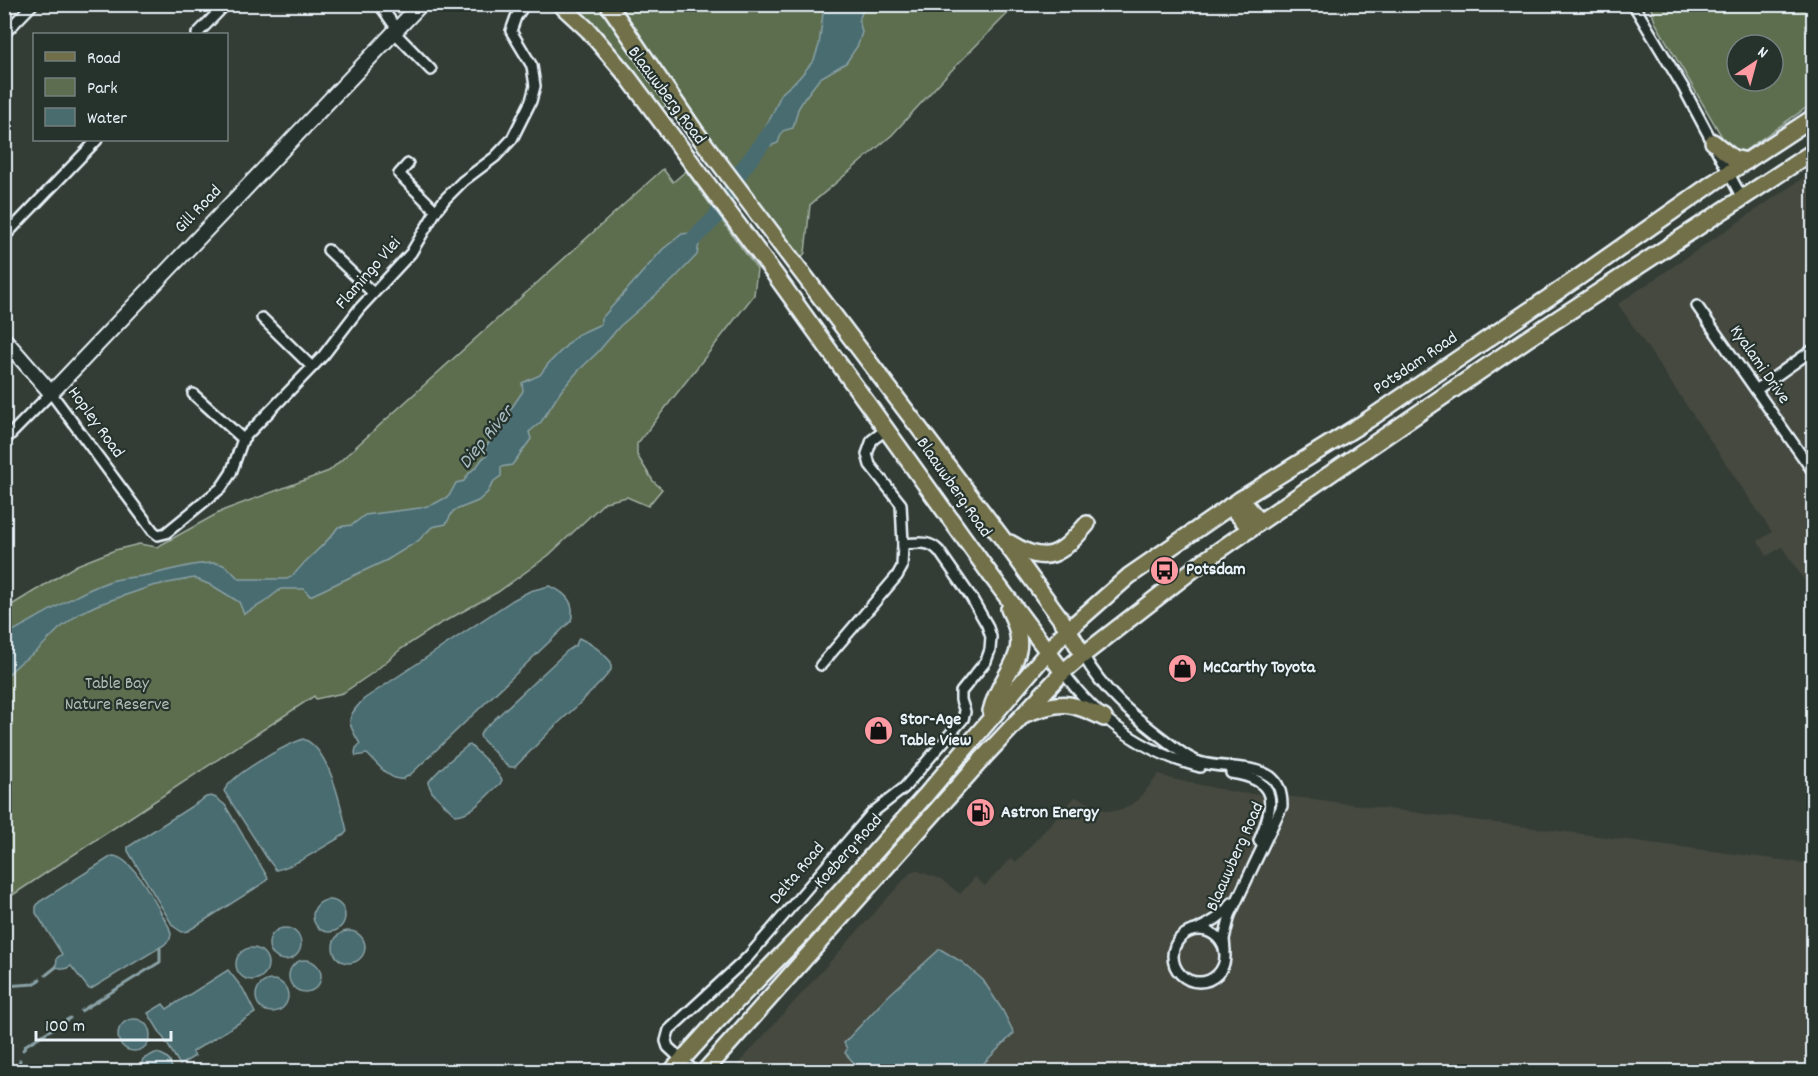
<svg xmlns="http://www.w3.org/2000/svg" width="1818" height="1076" font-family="Dekko,sans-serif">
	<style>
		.built { fill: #45483f }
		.green { fill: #5d6e50; stroke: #a2b0a4; stroke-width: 1.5; fill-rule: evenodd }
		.water { fill: #496c6f; stroke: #89a1a6; stroke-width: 1.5 }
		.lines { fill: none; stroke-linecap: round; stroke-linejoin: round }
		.stream { stroke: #89a1a6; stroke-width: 3 }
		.river { stroke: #496c6f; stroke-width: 16 }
		.street-casing { stroke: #e8f1f8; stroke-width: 14 }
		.secondary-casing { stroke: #e8f1f8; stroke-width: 18 }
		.primary-casing { stroke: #e8f1f8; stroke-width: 20 }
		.street { stroke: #26332d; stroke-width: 9 }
		.secondary { stroke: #26332d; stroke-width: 14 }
		.primary { stroke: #716f4a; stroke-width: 15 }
		.labels { text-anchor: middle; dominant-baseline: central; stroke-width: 4.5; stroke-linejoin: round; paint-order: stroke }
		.street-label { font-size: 18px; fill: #e8f1f8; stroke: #26332d }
		.poi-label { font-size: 18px; font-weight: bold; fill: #e8f1f8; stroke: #26332d; text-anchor: start }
		.park-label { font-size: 18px; fill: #b0bdb5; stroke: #26332d }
		.water-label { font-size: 20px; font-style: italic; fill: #a8bcc1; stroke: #26332d }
	</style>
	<rect width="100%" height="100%" fill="#343d35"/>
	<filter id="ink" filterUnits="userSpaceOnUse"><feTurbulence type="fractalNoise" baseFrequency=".0167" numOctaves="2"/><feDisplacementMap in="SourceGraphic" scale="12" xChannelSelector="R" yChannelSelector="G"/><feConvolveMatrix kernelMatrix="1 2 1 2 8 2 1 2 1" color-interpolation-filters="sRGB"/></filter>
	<g filter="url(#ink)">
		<g class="built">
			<path d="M1813 171V593L1782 547 1767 556 1758 541 1772 532 1618 304Z"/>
			<path d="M1159 774 1172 779 1239 793 1304 798 1813 864V1071L731 1072 910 873 915 870 941 879 960 894 975 877 985 886 1011 858 1016 862 1075 797 1107 811 1122 810 1137 801Z"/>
		</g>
		<g class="green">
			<path d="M566 5H603L670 101 658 113Z"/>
			<path d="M608 5H1016L944 78 892 135 810 205 805 253 796 264Z"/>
			<path d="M1650 5H1813V103L1744 151 1729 149 1655 22ZM1737 45H1773V81H1737Z"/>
			<path d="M663 169 673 182 686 171 757 269 754 295 637 444V455L653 481 662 489 648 506 627 497 605 502 549 555 498 592 438 625 401 649 374 672 343 693 316 699 314 696 5 900V609L77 565 115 550 139 544 157 547 224 510 329 471Z"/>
		</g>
		<g class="water">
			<path d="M824 5H865L859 20 862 32 858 45 846 63 820 78 804 99 798 109 793 128 782 131 778 143 767 147 764 130 773 113 781 94 799 78 814 60 819 45Z"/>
			<path d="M690 233 699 243 697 255 673 280 620 326 598 352 578 371 561 391 541 422 529 432 531 439 512 465 501 467V476L494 481 487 493 478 501 453 511 446 524 432 527 418 541 387 560 310 596 304 589H281L263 603 244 614 239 602 213 586 194 578 152 586 97 605 80 613 59 629 38 650 20 663 5 677V635C39 618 72 595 108 582 122 577 134 578 148 575 165 572 205 559 221 564 229 567 233 573 239 579H287C295 575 299 568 305 562 317 550 329 541 338 527L352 525 365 515 420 508 434 504 449 496 456 483 464 481C469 471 470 473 477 466 481 461 481 458 487 455L485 447 507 422 506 416 523 391 522 383 540 375 548 364 577 335 601 324V319L663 249 682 234Z"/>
			<path d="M549 586C565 592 576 603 571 621L411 774C411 774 403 779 403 779 390 782 375 761 367 754L356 756 355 753 356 748 360 744C347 721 345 719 364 699L513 600 530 591Z"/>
			<path d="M579 638C593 644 601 651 611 662V670L602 681 577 706 554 727 515 767H511L507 766 481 738 480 735 482 731 567 651 576 645Z"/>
			<path d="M303 739C329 747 341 806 347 831L344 835C324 846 298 865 276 870L267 858 224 791C233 773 284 746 303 739Z"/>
			<path d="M470 745 491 765 502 780 500 784C487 794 473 815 455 815L432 792 428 783C438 769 454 757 467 746Z"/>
			<path d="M211 796 216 798 225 805 268 878 265 882 202 922 188 931 182 932 173 926 128 851V847L206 797Z"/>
			<path d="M112 856C134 856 158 909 169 927L171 934 170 939 164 945 91 989H89L71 966 65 969 56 967 57 958 62 954 36 913V907L39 902Z"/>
			<circle cx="329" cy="916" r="16"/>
			<circle cx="285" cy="944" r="16"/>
			<circle cx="349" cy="947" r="16"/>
			<circle cx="252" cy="964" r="16"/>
			<path d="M940 949 962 962 983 980 1003 1011 1014 1033 976 1071H854L850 1067 854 1063 845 1053 847 1049 844 1043 888 996Z"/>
			<circle cx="305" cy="976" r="16"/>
			<path d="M228 970 243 989 255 1013 192 1052 195 1056 180 1065 148 1013 163 1004 167 1009Z"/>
			<circle cx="272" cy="996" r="16"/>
			<circle cx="134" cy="1035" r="16"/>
			<path d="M155 1053C166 1054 172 1061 172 1071H139L143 1059Z"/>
		</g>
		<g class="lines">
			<g class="stream">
				<path d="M46 975 56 967"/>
				<path d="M4 986 34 984 40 979"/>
				<path d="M81 1011 160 962V948"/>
				<path d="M23 1050 26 1045 70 1018"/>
				<path d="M17 1072 20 1060"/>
			</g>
			<path class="river" d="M680 252 715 218 742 170 778 123"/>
			<defs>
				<g id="street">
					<path d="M379 4 397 29"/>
					<path d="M1633 4 1683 87 1742 198"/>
					<path d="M394 32 431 70"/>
					<path d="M4 34 33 4"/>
					<path d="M197 34 226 4"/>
					<path d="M408 164 399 174 436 211"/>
					<path d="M4 237 97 140"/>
					<path d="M328 250 373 293"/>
					<path d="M1697 306 1814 473"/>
					<path d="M262 318 312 367"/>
					<path d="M1756 390 1814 349"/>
					<path d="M193 394 243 439"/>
					<path d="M4 441 51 393 153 531 158 535 166 533 221 488 231 473 243 439 323 356 359 309 411 253 436 211 445 199 463 181 495 157 512 139 531 101 535 86 532 66 511 31 516 17 525 4"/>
					<path d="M1083 655C1104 692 1131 714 1165 740 1175 748 1187 758 1199 762 1220 769 1253 764 1271 777 1280 784 1282 795 1282 806L1230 915 1224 939 1225 951"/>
					<path d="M821 665 897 576 902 567 903 544 901 504 870 465 867 454 872 440 887 429"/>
					<path d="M1063 672C1098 720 1143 752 1200 767"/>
					<path d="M1231 773C1280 780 1274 804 1259 841"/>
					<circle cx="1199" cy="956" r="26"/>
					<path d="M1196 930C1210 923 1223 917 1231 903"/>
					<path d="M695 1072 668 1047 666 1041 669 1030 748 957 872 813 904 788 963 719 965 712 961 700V692L986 661 990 650 991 637 987 625 971 597 939 551C929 540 917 543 903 544"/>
				</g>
				<path id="secondary" d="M4 339 51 393 421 4"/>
				<g id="primary">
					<path d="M560 4 588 30 628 77 776 276 992 577 1063 672"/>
					<path d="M608 4 695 131 1002 538 1068 629 1083 655"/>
					<path d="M1713 142 1733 158 1747 161"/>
					<path d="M1241 499 1260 522"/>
					<path d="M1230 506 1251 529"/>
					<path d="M1010 543C1048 567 1061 554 1087 524"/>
					<path d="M991 711C1002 666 1035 661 1009 609"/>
					<path d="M1028 713C1062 700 1071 702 1104 718"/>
					<path d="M671 1072 717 1021 804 932 925 796 1061 636 1129 576 1241 499 1368 420 1579 277 1713 183 1814 117"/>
					<path d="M704 1072 983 758 1063 672 1083 655 1204 561 1260 522 1527 339 1814 151"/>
				</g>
			</defs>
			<use href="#street" class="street-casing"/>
			<use href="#secondary" class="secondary-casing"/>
			<use href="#primary" class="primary-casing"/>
			<use href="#street" class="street"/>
			<use href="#secondary" class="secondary"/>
			<use href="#primary" class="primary"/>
		</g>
	</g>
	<defs>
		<symbol id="bus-disc" viewBox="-11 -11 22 22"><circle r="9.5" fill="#ff9aa2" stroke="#26332d"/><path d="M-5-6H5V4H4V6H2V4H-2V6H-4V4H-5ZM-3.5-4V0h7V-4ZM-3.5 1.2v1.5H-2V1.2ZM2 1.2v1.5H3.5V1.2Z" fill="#111"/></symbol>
		<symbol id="shop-disc" viewBox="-11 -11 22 22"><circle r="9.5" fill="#ff9aa2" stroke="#26332d"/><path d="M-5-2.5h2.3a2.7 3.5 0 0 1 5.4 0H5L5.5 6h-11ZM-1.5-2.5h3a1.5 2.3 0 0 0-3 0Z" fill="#111"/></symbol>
		<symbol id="fuel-disc" viewBox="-11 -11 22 22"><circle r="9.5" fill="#ff9aa2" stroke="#26332d"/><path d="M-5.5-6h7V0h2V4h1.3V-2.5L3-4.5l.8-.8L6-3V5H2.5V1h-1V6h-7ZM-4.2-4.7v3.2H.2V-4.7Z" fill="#111"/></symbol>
	</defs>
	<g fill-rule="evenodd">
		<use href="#bus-disc" x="1148" y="554" width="33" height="33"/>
		<use href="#shop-disc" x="1166" y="652" width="33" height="33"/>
		<use href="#shop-disc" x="862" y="714" width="33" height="33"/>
		<use href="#fuel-disc" x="964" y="796" width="33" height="33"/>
	</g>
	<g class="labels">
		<g class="street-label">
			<text transform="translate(666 96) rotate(53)">Blaauwberg Road</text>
			<text transform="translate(199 210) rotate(-46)">Gill Road</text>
			<text transform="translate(369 274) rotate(-49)">Flamingo Vlei</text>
			<text transform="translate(1416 364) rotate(-34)">Potsdam Road</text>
			<text transform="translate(1759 365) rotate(55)">Kyalami Drive</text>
			<text transform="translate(95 423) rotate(54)">Hopley Road</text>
			<text transform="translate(953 488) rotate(55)">Blaauwberg Road</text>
			<text transform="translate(849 852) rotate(-48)">Koeberg Road</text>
			<text transform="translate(1236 857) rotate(-66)">Blaauwberg Road</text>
			<text transform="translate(798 874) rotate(-50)">Delta Road</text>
		</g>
		<g class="poi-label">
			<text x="1186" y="570">Potsdam</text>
			<text x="1203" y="668">McCarthy Toyota</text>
			<text x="900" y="720">Stor-Age<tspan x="900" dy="21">Table View</tspan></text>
			<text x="1001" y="813">Astron Energy</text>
		</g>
		<g class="park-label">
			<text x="117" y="684">Table Bay<tspan x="117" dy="21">Nature Reserve</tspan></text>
		</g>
		<g class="water-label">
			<text transform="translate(487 438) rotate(-51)">Diep River</text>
		</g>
	</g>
	<rect width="1818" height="1076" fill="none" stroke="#26332d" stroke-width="24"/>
	<rect x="12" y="12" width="1794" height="1052" fill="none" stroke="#e8f1f8" stroke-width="2" filter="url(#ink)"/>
	<rect x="33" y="33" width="195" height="108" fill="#26332d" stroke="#747f7e" stroke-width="1.5"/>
	<rect x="45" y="52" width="30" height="9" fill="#716f4a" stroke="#747f7e" stroke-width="1.5"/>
	<text x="87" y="63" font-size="18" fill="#e8f1f8">Road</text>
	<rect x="45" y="78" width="30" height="18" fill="#5d6e50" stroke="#747f7e" stroke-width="1.5"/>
	<text x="87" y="93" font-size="18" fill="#e8f1f8">Park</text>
	<rect x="45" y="108" width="30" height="18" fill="#496c6f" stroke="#747f7e" stroke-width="1.5"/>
	<text x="87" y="123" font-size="18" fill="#e8f1f8">Water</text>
	<g transform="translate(1755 63) rotate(36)"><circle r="28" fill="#26332d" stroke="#747f7e" stroke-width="1.5"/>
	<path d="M0-4.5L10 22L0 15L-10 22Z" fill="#ff9aa2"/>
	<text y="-9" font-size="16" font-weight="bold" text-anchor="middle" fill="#e8f1f8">N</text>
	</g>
	<path d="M36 1031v9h135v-9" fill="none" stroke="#e8f1f8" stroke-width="3"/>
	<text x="45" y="1031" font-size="18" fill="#e8f1f8" stroke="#26332d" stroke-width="4.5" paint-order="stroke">100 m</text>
</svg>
